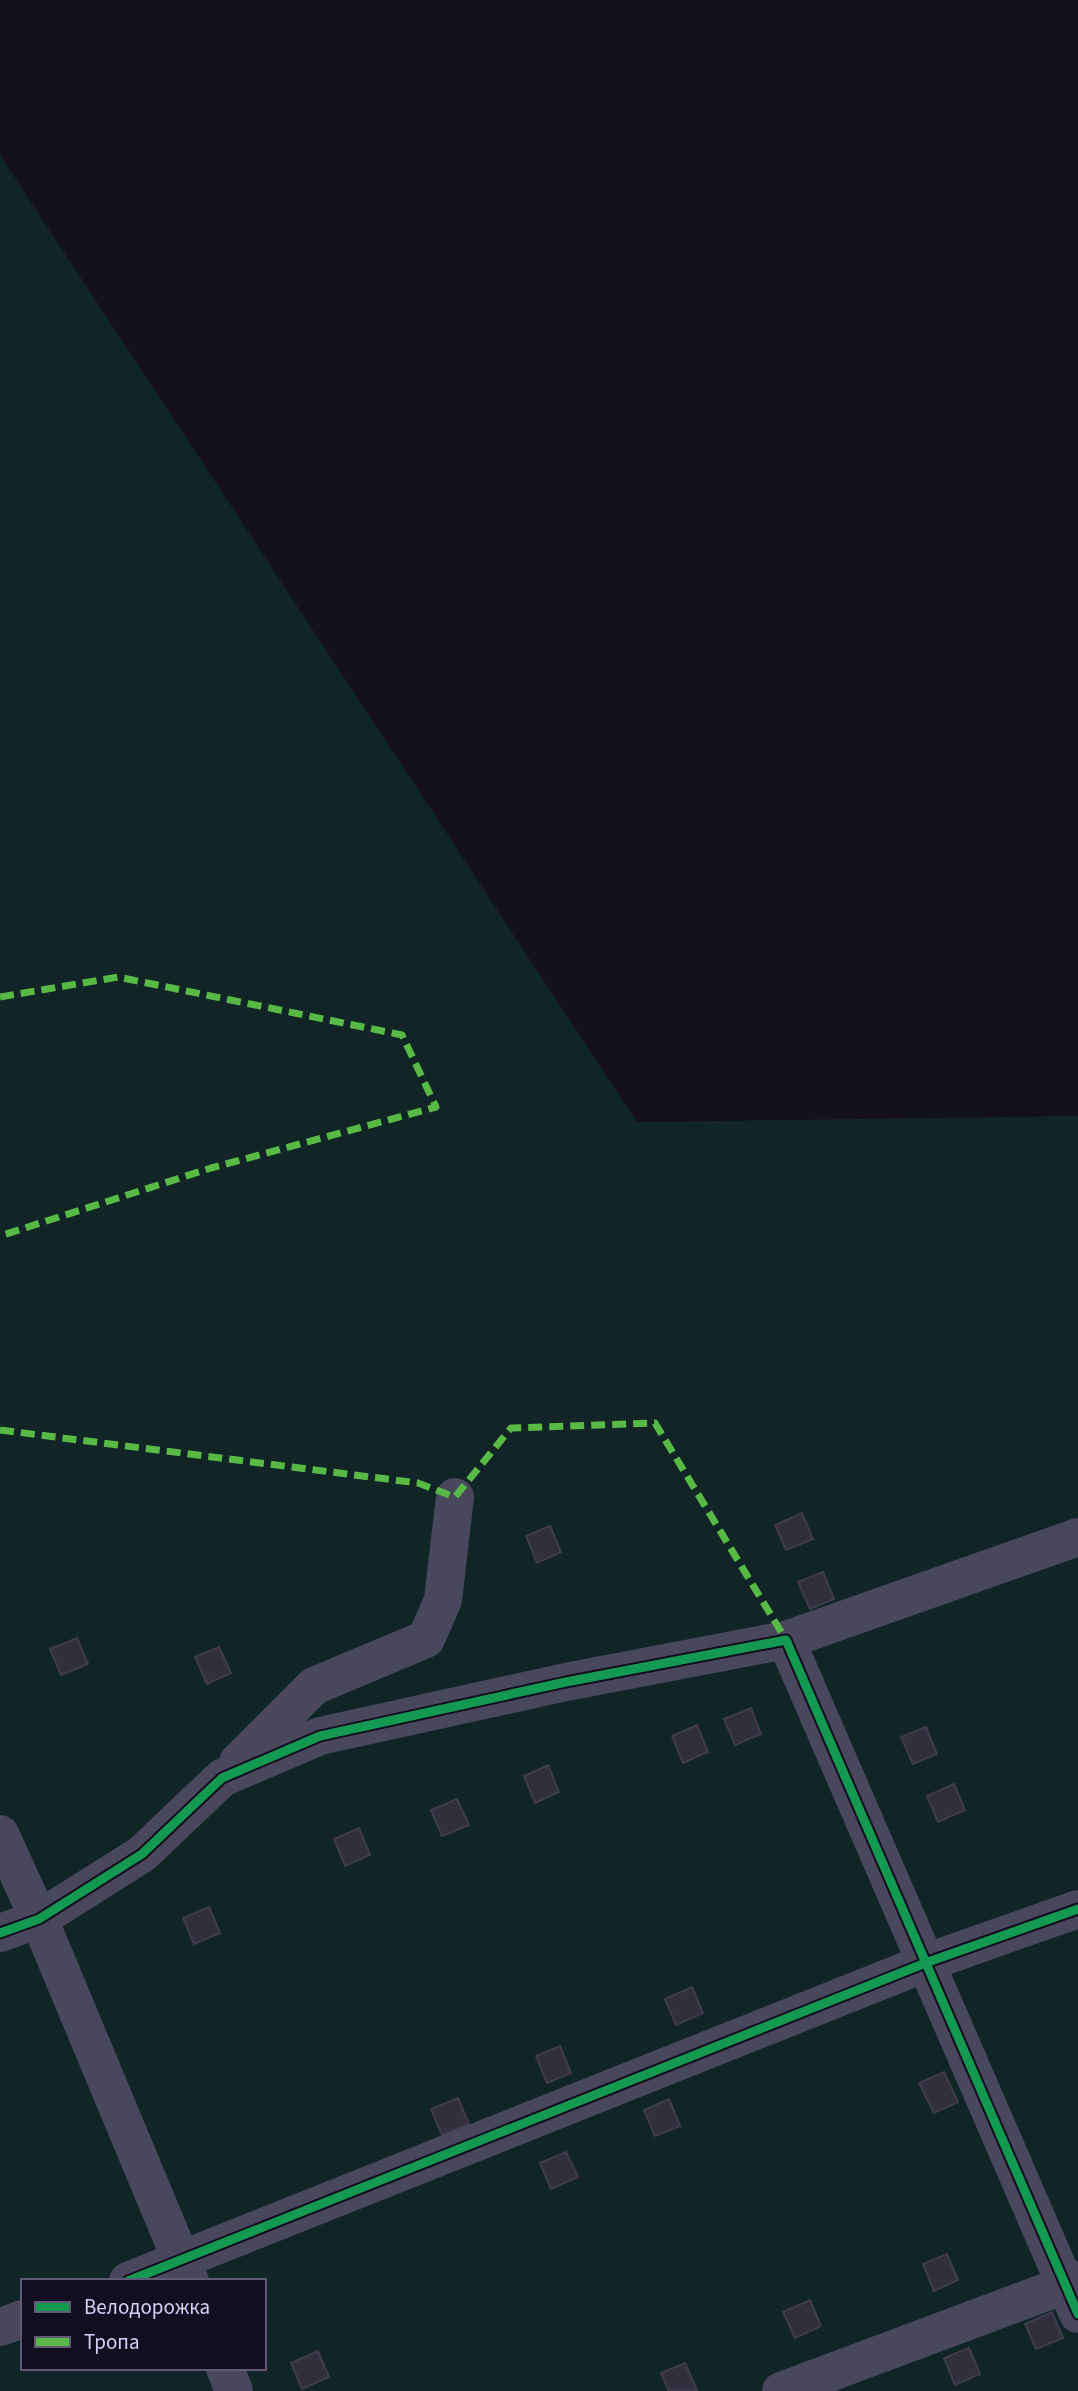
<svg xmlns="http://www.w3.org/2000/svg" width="1078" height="2391" font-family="'Source Sans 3',sans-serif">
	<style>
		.green { fill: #112426; fill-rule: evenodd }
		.building { fill: #322f3d; stroke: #413b4e; stroke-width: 2 }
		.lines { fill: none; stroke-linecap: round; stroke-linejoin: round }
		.street { stroke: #49475b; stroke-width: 38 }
		.quiet { stroke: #58b947; stroke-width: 7; stroke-dasharray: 14 7; stroke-linecap: butt }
		.cycleway-casing { stroke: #120d1f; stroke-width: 13 }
		.cycleway { stroke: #139951; stroke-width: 9 }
	</style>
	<rect width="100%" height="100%" fill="#14111b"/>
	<path class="green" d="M0 155 637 1122 1078 1116V2391H0ZM23 2281H264V2368H23Z"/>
	<g class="building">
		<path d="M802 1513 813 1539 786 1550 775 1525Z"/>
		<path d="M550 1526 561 1552 537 1563 526 1536Z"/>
		<path d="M823 1572 834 1599 810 1609 798 1582Z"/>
		<path d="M77 1638 88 1664 61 1675 50 1649Z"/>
		<path d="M219 1647 231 1673 207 1684 195 1657Z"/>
		<path d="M751 1708 761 1734 735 1745 724 1719Z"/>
		<path d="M697 1725 708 1752 683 1763 672 1736Z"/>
		<path d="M926 1727 937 1754 913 1764 901 1737Z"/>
		<path d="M548 1765 559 1792 535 1803 524 1776Z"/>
		<path d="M954 1784 965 1810 938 1822 927 1796Z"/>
		<path d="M457 1799 469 1825 442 1836 431 1810Z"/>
		<path d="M359 1828 370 1855 345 1866 334 1839Z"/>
		<path d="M209 1907 220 1933 194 1944 183 1918Z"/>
		<path d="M692 1987 703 2013 676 2025 665 1999Z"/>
		<path d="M560 2046 571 2073 547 2083 536 2056Z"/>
		<path d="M944 2072 958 2102 934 2113 919 2083Z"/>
		<path d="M458 2098 469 2124 442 2135 431 2109Z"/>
		<path d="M669 2099 680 2126 655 2136 644 2110Z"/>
		<path d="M566 2152 578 2177 551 2189 540 2163Z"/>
		<path d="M947 2254 958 2280 934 2291 923 2264Z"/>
		<path d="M810 2300 821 2326 795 2338 783 2312Z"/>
		<path d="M1052 2312 1063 2338 1036 2349 1025 2324Z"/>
		<path d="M969 2348 980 2374 955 2385 944 2358Z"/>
		<path d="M318 2351 329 2377 302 2389 291 2363Z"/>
		<path d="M685 2363 697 2390 669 2391 661 2373Z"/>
	</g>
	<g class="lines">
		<g class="street">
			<path d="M786 1640 1078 1537"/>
			<path d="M238 1762 314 1686 426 1639 443 1600 455 1497"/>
			<path d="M0 1834 39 1919 190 2281"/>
			<path d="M0 1933 39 1919 142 1854 222 1778 320 1736 566 1682 786 1640 1078 2314"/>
			<path d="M128 2281 928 1962 1078 1909"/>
			<path d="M0 2327 23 2319"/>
			<path d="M225 2368 234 2391"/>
			<path d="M781 2391 1078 2280"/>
		</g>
		<g class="quiet">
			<path d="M0 997 118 977 402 1035 436 1107 211 1168 0 1236"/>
			<path d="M0 1430 418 1483 455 1497 511 1428 655 1423 786 1640"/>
		</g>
		<defs>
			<g id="cycleway">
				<path d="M0 1933 39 1919 142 1854 222 1778 320 1736 566 1682 786 1640 1078 2314"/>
				<path d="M128 2281 928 1962 1078 1909"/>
			</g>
		</defs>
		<use href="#cycleway" class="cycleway-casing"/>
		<use href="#cycleway" class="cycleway"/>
	</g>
	<rect x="21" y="2279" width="245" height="91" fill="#120d1f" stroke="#615a77" stroke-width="2"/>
	<rect x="35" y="2302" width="35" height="10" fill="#139951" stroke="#615a77" stroke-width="2"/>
	<text x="84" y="2314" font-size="21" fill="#d7cefc">Велодорожка</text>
	<rect x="35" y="2337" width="35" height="10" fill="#58b947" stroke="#615a77" stroke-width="2"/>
	<text x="84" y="2349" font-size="21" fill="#d7cefc">Тропа</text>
</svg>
